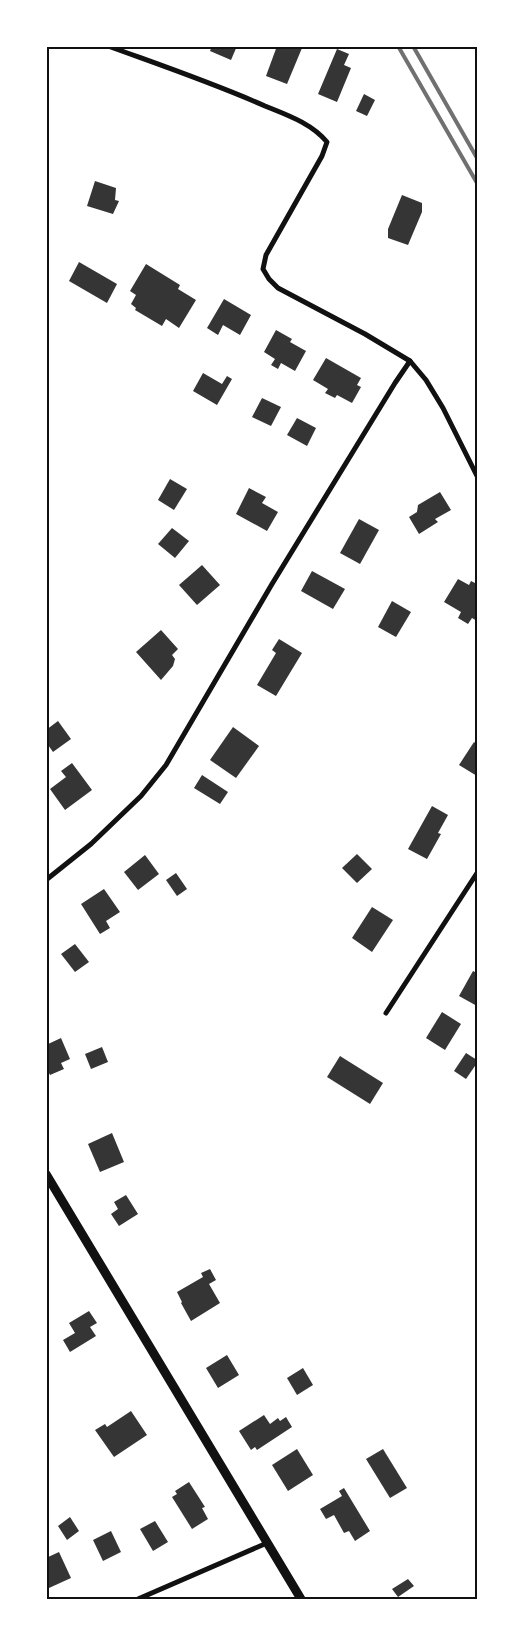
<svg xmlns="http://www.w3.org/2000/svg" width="523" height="1645" font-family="Figtree,sans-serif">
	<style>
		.building { fill: #353535 }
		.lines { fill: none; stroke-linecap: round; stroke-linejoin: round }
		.minor { stroke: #111; stroke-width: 5 }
		.tertiary { stroke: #111; stroke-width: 9 }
		.rail { stroke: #707070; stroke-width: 4 }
		.neatline { fill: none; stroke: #111; stroke-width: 2 }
	</style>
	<rect width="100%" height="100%" fill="#fff"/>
	<g class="building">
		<path d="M212 46H237L231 60 210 51Z"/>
		<path d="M277 46 302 48 287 84 266 76Z"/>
		<path d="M337 49 349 54 344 65 351 68 337 102 318 94Z"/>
		<path d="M364 94 375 100 367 116 356 111Z"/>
		<path d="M95 181 116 188 115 200 119 201 113 214 87 206Z"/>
		<path d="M402 195 422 203V212L408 245 388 238V229Z"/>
		<path d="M79 262 117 284 107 303 69 281Z"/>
		<path d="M146 264 180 285 178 289 196 300 179 328 166 319 162 326 135 310 136 308 131 304 136 295 130 291Z"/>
		<path d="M224 299 251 315 240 335 223 325 218 335 207 328Z"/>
		<path d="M276 330 292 339 290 342 306 351 295 371 281 363 278 369 271 365 275 359 264 352Z"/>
		<path d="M326 358 361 378 357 385 361 387 352 403 337 395 335 398 325 393 328 389 313 380Z"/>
		<path d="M203 373 222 384 227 376 232 379 217 405 193 391Z"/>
		<path d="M262 398 281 407 271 426 252 417Z"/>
		<path d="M297 418 316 428 307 446 287 435Z"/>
		<path d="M170 479 187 489 174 510 158 500Z"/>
		<path d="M249 488 266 497 262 503 278 512 267 531 236 514Z"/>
		<path d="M440 492 451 510 435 519 438 522 419 534 409 517 417 512 418 505Z"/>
		<path d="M359 519 379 530 360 564 340 553Z"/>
		<path d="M172 528 189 541 175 558 158 544Z"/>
		<path d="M202 565 220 585 197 605 179 585Z"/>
		<path d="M312 571 345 589 333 609 301 591Z"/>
		<path d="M458 579 469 585 471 581 477 584V621L472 618 468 624 458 618 461 612 444 602Z"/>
		<path d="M392 601 411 612 396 637 378 627Z"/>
		<path d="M161 630 178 649 172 655 175 659 173 666 161 680 136 652Z"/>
		<path d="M279 639 302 653 276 696 257 685 276 653 272 650Z"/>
		<path d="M58 721 71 739 53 752 46 742V730Z"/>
		<path d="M233 727 259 746 236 778 210 760Z"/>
		<path d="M474 742 477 744V776L459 765Z"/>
		<path d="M72 763 92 790 65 810 50 789 66 777 61 771Z"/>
		<path d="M202 775 228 792 220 804 194 788Z"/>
		<path d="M432 806 448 815 438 833 441 834 427 859 408 849Z"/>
		<path d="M357 854 372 869 357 883 342 868Z"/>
		<path d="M145 855 159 874 138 890 124 872Z"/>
		<path d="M176 873 187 889 177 896 166 880Z"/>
		<path d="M104 889 120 912 106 921 110 928 100 934 81 904Z"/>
		<path d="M372 907 393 920 372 952 352 938Z"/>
		<path d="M75 944 89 962 75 972 61 954Z"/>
		<path d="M473 971 477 973V1006L459 996Z"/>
		<path d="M442 1012 461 1024 445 1050 426 1038Z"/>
		<path d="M61 1038 70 1059 61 1063 64 1069 50 1075 47 1069 46 1070V1045Z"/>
		<path d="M102 1047 108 1062 91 1069 85 1054Z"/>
		<path d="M466 1053 477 1060V1063L466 1079 454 1071Z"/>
		<path d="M340 1056 383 1083 370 1104 327 1077Z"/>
		<path d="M112 1133 124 1162 100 1172 88 1144Z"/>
		<path d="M126 1195 138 1214 119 1226 111 1214 118 1209 114 1202Z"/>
		<path d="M210 1269 216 1280 209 1284 220 1303 191 1321 181 1303 182 1302 177 1292 203 1277 201 1273Z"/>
		<path d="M89 1311 97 1323 90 1327 96 1336 70 1352 63 1340 75 1333 69 1323Z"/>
		<path d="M227 1355 239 1375 218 1388 206 1368Z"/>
		<path d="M303 1368 313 1385 297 1395 287 1378Z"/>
		<path d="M131 1411 147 1435 114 1457 95 1430 105 1424 107 1427Z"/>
		<path d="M264 1415 270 1424 278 1418 280 1421 286 1417 292 1427 257 1450 255 1447 251 1450 239 1431Z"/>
		<path d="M297 1449 313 1475 288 1491 272 1465Z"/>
		<path d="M383 1449 407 1488 390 1498 366 1459Z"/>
		<path d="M189 1482 205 1507 202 1508 208 1519 192 1529 172 1497 177 1494 175 1491Z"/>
		<path d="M344 1488 370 1531 355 1541 349 1531 344 1533 334 1515 326 1519 320 1509 342 1496 339 1491Z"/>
		<path d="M70 1517 79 1531 67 1540 58 1526Z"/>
		<path d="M155 1521 168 1542 153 1551 140 1529Z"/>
		<path d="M111 1531 121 1552 103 1561 93 1540Z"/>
		<path d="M59 1552 71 1578 49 1588 46 1582V1558Z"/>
		<path d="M408 1579 414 1586 398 1597 392 1589Z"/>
	</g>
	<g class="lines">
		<g class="minor">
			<path d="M108 46C160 65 213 83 265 106 287 115 311 123 327 142L322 156 266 255 263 269 269 279 278 288 365 334 410 361 426 380 443 408 477 476"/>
			<path d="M46 880 91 844 141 796 166 765 272 584 395 383 410 361"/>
			<path d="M386 1013 477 873"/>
			<path d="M138 1599 267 1543"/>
		</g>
		<path class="tertiary" d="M46 1174 301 1599"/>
		<g class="rail">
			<path d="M398 46 477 183"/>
			<path d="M413 46 477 158"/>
		</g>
	</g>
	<rect width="523" height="1645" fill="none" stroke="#ffffff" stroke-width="95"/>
	<rect x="48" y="48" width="428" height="1550" class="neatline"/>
</svg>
